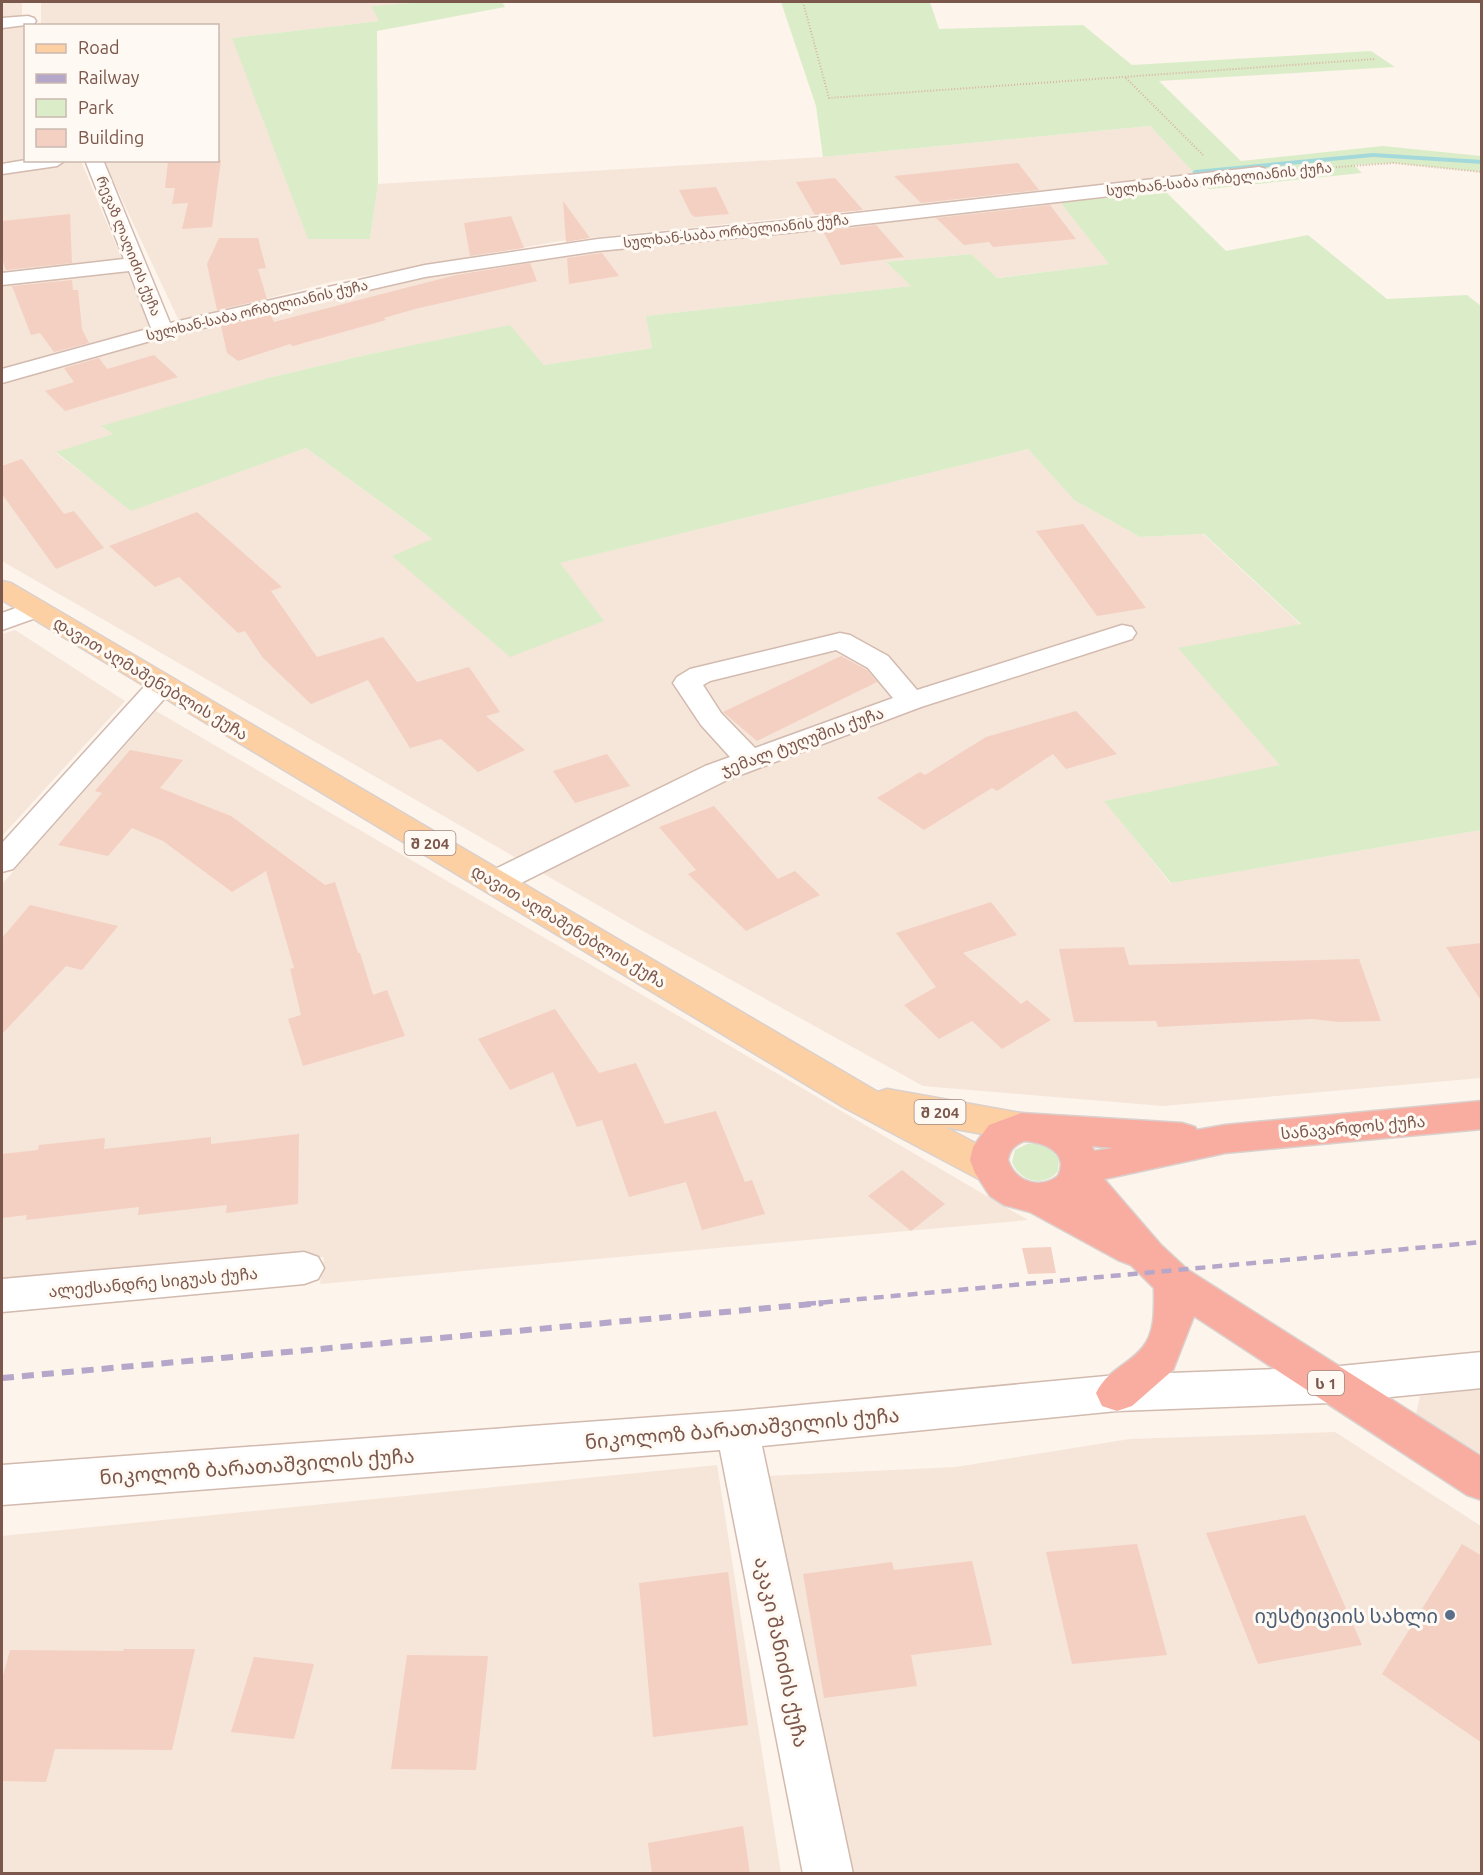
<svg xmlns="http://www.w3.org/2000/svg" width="1483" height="1875" font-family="Ubuntu,'Noto Sans Georgian',sans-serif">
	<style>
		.residential { fill: #f6e5d9 }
		.green { fill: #dbedc8 }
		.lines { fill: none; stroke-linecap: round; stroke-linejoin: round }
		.stream { fill: #a4d9db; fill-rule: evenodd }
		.building { fill: #f4d0c2 }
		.minor-casing { stroke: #d2baaf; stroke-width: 3 }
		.major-casing { stroke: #dad0cd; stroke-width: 3 }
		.highway-casing { stroke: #dad0cd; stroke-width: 3 }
		.path { stroke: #dab2a4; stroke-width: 2; stroke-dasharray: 1 2; stroke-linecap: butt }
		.minor { fill: #fff; fill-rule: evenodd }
		.major { fill: #fdd0a3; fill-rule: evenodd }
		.highway { fill: #f9ada1; fill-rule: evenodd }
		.rail-far1 { stroke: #b5a7ca; stroke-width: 4.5; stroke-dasharray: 10 7; stroke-linecap: butt }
		.rail { stroke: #b5a7ca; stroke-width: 6; stroke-dasharray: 12 8; stroke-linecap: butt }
		.service-dot { fill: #5c6f8a; stroke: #fff9f3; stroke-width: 2 }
		.labels { text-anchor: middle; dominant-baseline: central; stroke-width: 6; stroke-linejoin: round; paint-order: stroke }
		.far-street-label { font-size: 14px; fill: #7b574c; stroke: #fff9f3 }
		.shield { fill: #fff9f3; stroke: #a3887e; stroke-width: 1.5 }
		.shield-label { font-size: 15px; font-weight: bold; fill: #7b574c }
		.street-label { font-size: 16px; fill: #7b574c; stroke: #fff9f3 }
		.near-street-label { font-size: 20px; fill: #7b574c; stroke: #fff9f3 }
		.near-service-label { font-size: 20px; fill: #4e5e75; stroke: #fff9f3; text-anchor: end }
	</style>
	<rect width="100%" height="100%" fill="#fdf4eb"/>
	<g class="residential">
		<path d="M2 2H22V19L26 27V160L81 161 150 327 2 370Z"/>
		<path d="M41 2H425L371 6 380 21 232 38 370 239 378 184 823 157 1150 126 1197 176 560 241 331 282 179 321 104 161 218 160V26L41 25Z"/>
		<path d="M1060 202 1110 264 996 278 971 254 886 262 912 286 647 316 652 348 544 365 510 326 370 354 268 378 102 427 114 434 56 453 131 510 306 448 433 540 392 556 559 563 1028 449 1074 500 1140 537 1203 534 1301 625 1281 766 1105 801 1170 883 1481 830V1078L1163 1106 923 1086 641 930 2 561V383L216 321 437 271 612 246Z"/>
		<path d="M15 630 125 701 2 836V634Z"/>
		<path d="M156 711 1028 1220 320 1284 324 1257 2 1281V884Z"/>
		<path d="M1481 1389V1454L1416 1415 1420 1396Z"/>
		<path d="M1335 1432 1481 1526V1873H852L766 1476 956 1467 1130 1439Z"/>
		<path d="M717 1465 781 1873 2 1874V1536Z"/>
	</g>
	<g class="green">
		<path d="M425 2H502L505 7 377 31 378 184 370 239H308L232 38 379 21 371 6Z"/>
		<path d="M781 2H930L939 29 1083 25 1132 65 1371 51 1395 67 1159 81 1241 161 1383 146 1481 156V172L1394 163 1354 165 1362 173 1209 189 1150 126 823 157 816 106Z"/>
		<path d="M1167 193 1226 251 1308 235 1387 299 1467 295 1481 306V830L1171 883 1104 801 1280 765 1178 648 1301 624 1204 534 1140 537 1074 500 1028 449 560 563 604 621 510 657 392 556 432 539 306 448 131 511 56 452 113 434 101 426 268 378 370 354 510 325 544 365 652 348 646 316 911 286 886 262 971 254 997 278 1109 264 1060 202Z"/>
		<path d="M1035 1143 1050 1148 1059 1159 1058 1171C1045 1188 1019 1182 1012 1162L1015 1150 1027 1144Z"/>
	</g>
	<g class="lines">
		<path class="stream" d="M1373 153 1482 160V164L1373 157 1195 174 1192 172 1195 170Z"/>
	</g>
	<g class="building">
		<path d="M221 160 212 227 182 229 188 203 172 204 175 188H165L168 161Z"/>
		<path d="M1018 163 1039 190 921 203 894 176Z"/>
		<path d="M835 178 863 210 815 215 796 182Z"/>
		<path d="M716 187 729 214 695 217 691 214 679 190Z"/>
		<path d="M563 201 590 238 566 242Z"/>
		<path d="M1050 205 1076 239 993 247 989 242 964 245 936 218Z"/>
		<path d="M70 214 72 263 6 270 2 259V221Z"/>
		<path d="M511 216 524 248 470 256 464 223Z"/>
		<path d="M876 225 904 257 841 265 823 231Z"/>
		<path d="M219 238H258L266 268 258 269 267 299 217 310 207 264Z"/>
		<path d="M602 253 619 276 569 284 567 258Z"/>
		<path d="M530 263 537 281 415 309 384 318 386 320 293 346 290 344 238 361 227 353 221 326 271 315 274 322 409 287 414 305 409 287 456 275Z"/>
		<path d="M72 280 73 290H78L82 329 89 343 54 352 40 333 31 335 12 286Z"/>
		<path d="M154 355 178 377 65 411 45 391 74 382 64 368 99 358 107 369Z"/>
		<path d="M22 459 64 514 74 511 104 548 56 569 2 494V466Z"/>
		<path d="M197 512 282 587 271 591 317 657 383 637 417 682 469 667 500 712 486 716 525 750 478 772 441 739 410 748 368 680 311 704 263 658 245 631 238 633 179 577 155 587 109 546Z"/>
		<path d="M1083 524 1146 608 1097 616 1036 531Z"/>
		<path d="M841 656 867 670 877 682 757 741 723 712Z"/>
		<path d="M1076 711 1117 754 1066 769 1053 754 997 791 992 788 924 830 877 798 920 772 925 775 986 737Z"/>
		<path d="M130 750 183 760 160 788 231 816 325 885 335 882 358 953H360L373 995 387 990 405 1036 303 1066 288 1019 301 1015 290 969 294 968 266 871 232 892 163 841 132 828 108 856 58 845 102 793 95 791Z"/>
		<path d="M607 754 630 786 575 803 553 771Z"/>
		<path d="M714 806 778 879 795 871 820 895 746 931 688 874 696 870 659 827Z"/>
		<path d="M991 902 1017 935 963 953 1021 1004 1027 1000 1051 1020 1002 1049 972 1021 939 1039 904 1005 936 987 896 933Z"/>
		<path d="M30 905 118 926 82 970 66 966 2 1034V938Z"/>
		<path d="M1482 943V1002L1446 947Z"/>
		<path d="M1124 947 1129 965 1359 959 1381 1021 1339 1022 1312 1019 1158 1027 1156 1021 1074 1022 1059 949Z"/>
		<path d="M555 1009 599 1073 636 1063 665 1124 716 1111 745 1182 752 1180 765 1214 702 1230 686 1182 629 1197 602 1120 577 1127 553 1072 510 1090 478 1039Z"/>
		<path d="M299 1134 298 1204 226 1213 227 1205 138 1215 139 1207 26 1220 27 1215 2 1218V1154L38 1150 39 1145 105 1138 104 1149 211 1137V1144Z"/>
		<path d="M902 1170 945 1204 911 1231 868 1196Z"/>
		<path d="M1051 1247 1056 1273 1028 1274 1022 1248Z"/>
		<path d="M1305 1515 1362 1645 1258 1664 1206 1533Z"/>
		<path d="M1137 1544 1167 1655 1072 1664 1046 1552Z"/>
		<path d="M1462 1544 1482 1556V1743L1382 1674Z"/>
		<path d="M972 1561 992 1645 911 1655 917 1686 824 1698 803 1574 892 1562 894 1570Z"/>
		<path d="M728 1572 748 1725 653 1737 639 1583Z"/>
		<path d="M124 1649H195L172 1750 55 1749 46 1782 2 1781V1679L10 1650 123 1651Z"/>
		<path d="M407 1655 488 1656 476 1770 391 1769Z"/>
		<path d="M254 1657 314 1664 294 1739 231 1732Z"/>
		<path d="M743 1826 750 1874H652L648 1843Z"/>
	</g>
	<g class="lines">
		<defs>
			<g id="minor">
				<path d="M28 16 34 18 36 21 34 24 2 28V18Z"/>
				<path d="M26 160H66L57 166 2 174V164Z"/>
				<path d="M85 160H103L170 323 425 265 598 239 795 220 1259 167 1266 169 1268 173 1266 177 1259 179 795 232 598 251 425 277 168 336 2 383V369L151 328 129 271 2 285V273L124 259Z"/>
				<path d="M35 601 44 603 48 609 44 615 2 630V613Z"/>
				<path d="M1122 625 1132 627 1136 633 1132 639 921 707 727 780 507 890 496 893 485 890 480 882 485 874 705 766 730 757 701 725 673 683 677 677 690 669 840 633 850 635 888 656 917 690ZM836 650 868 668 893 698 755 748 721 713 703 685 710 681Z"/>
				<path d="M162 676 172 678 176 684 172 690 13 869 2 872V843L152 678Z"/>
				<path d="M304 1252 318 1257 324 1268 318 1279 304 1284 2 1312V1279Z"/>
				<path d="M1482 1352V1388L1330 1403 1117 1411 762 1446 853 1874H803L720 1450 2 1505V1465L737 1411 1117 1375 1330 1367Z"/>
			</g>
			<path id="major" d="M2 581 11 583 871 1088 878 1092 887 1089 1021 1113 1034 1117 1039 1127 1034 1137 1021 1141 945 1127 1003 1158 1009 1168 1003 1178 990 1183 977 1178 845 1108 2 600Z"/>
			<path id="highway" d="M1482 1101V1129L1225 1153 1104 1179 1161 1245 1188 1270 1482 1457V1500L1467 1495 1194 1316 1173 1370 1132 1406 1117 1411 1102 1406 1096 1393C1108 1369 1128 1366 1143 1347 1156 1331 1154 1307 1154 1288L1131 1265 1118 1260 1030 1212 1004 1205 990 1196 975 1173 970 1160 973 1147 989 1125 1021 1113 1182 1123 1195 1127 1197 1130 1225 1125ZM1024 1141C1043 1142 1070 1152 1058 1176 1040 1190 1015 1182 1008 1160 1010 1149 1014 1146 1024 1141ZM1092 1146 1113 1148 1094 1151Z"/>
		</defs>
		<use href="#minor" class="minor-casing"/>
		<use href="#major" class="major-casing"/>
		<use href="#highway" class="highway-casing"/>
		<g class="path">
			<path d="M803 2 829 98 1375 59"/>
			<path d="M1126 78 1203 155"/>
			<path d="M1282 171 1394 163 1482 172"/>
		</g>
		<use href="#minor" class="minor"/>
		<use href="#major" class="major"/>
		<use href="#highway" class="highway"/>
		<path class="rail-far1" d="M806 1304 1482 1242"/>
		<path class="rail" d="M2 1378 823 1303"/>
	</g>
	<circle class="service-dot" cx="1450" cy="1615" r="6"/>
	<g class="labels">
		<g class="far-street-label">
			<text transform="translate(1219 179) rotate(-6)">სულხან-საბა ორბელიანის ქუჩა</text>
			<text transform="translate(736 231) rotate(-6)">სულხან-საბა ორბელიანის ქუჩა</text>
			<text transform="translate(129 246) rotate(68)">რევაზ ლაღიძის ქუჩა</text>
			<text transform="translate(257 310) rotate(-13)">სულხან-საბა ორბელიანის ქუჩა</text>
		</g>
		<g class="shield">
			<rect x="404.5" y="831" width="51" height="24" rx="4.5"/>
			<rect x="914.5" y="1100" width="51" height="24" rx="4.5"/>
			<rect x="1308" y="1371" width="36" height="24" rx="4.5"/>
		</g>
		<g class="shield-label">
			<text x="430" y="843">შ 204</text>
			<text x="940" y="1112">შ 204</text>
			<text x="1326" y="1383">ს 1</text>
		</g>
		<g class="street-label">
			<text transform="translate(151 678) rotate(31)">დავით აღმაშენებლის ქუჩა</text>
			<text transform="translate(802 741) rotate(-20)">ჯემალ ტუღუშის ქუჩა</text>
			<text transform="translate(569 926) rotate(31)">დავით აღმაშენებლის ქუჩა</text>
			<text transform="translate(1353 1127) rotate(-5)">სანავარდოს ქუჩა</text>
			<text transform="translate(153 1282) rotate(-5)">ალექსანდრე სიგუას ქუჩა</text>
		</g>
		<g class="near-street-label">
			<text transform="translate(742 1428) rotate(-5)">ნიკოლოზ ბარათაშვილის ქუჩა</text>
			<text transform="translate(257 1466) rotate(-4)">ნიკოლოზ ბარათაშვილის ქუჩა</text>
			<text transform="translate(782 1652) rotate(78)">აკაკი შანიძის ქუჩა</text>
		</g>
		<g class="near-service-label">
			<text x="1438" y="1615">იუსტიციის სახლი</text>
		</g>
	</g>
	<rect width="1483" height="1875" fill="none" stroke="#7b574c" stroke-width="6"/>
	<rect x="24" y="24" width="195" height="138" fill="#fff9f3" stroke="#cab8b0" stroke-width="1.5"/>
	<rect x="36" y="44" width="30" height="9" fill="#fdd0a3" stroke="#cab8b0" stroke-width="1.5"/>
	<text x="78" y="54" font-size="18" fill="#7b574c">Road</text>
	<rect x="36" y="74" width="30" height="9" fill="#b5a7ca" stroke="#cab8b0" stroke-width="1.5"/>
	<text x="78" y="84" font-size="18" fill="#7b574c">Railway</text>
	<rect x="36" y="99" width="30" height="18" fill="#dbedc8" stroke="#cab8b0" stroke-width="1.5"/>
	<text x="78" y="114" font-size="18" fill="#7b574c">Park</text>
	<rect x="36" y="129" width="30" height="18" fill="#f4d0c2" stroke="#cab8b0" stroke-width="1.5"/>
	<text x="78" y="144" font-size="18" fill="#7b574c">Building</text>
</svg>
